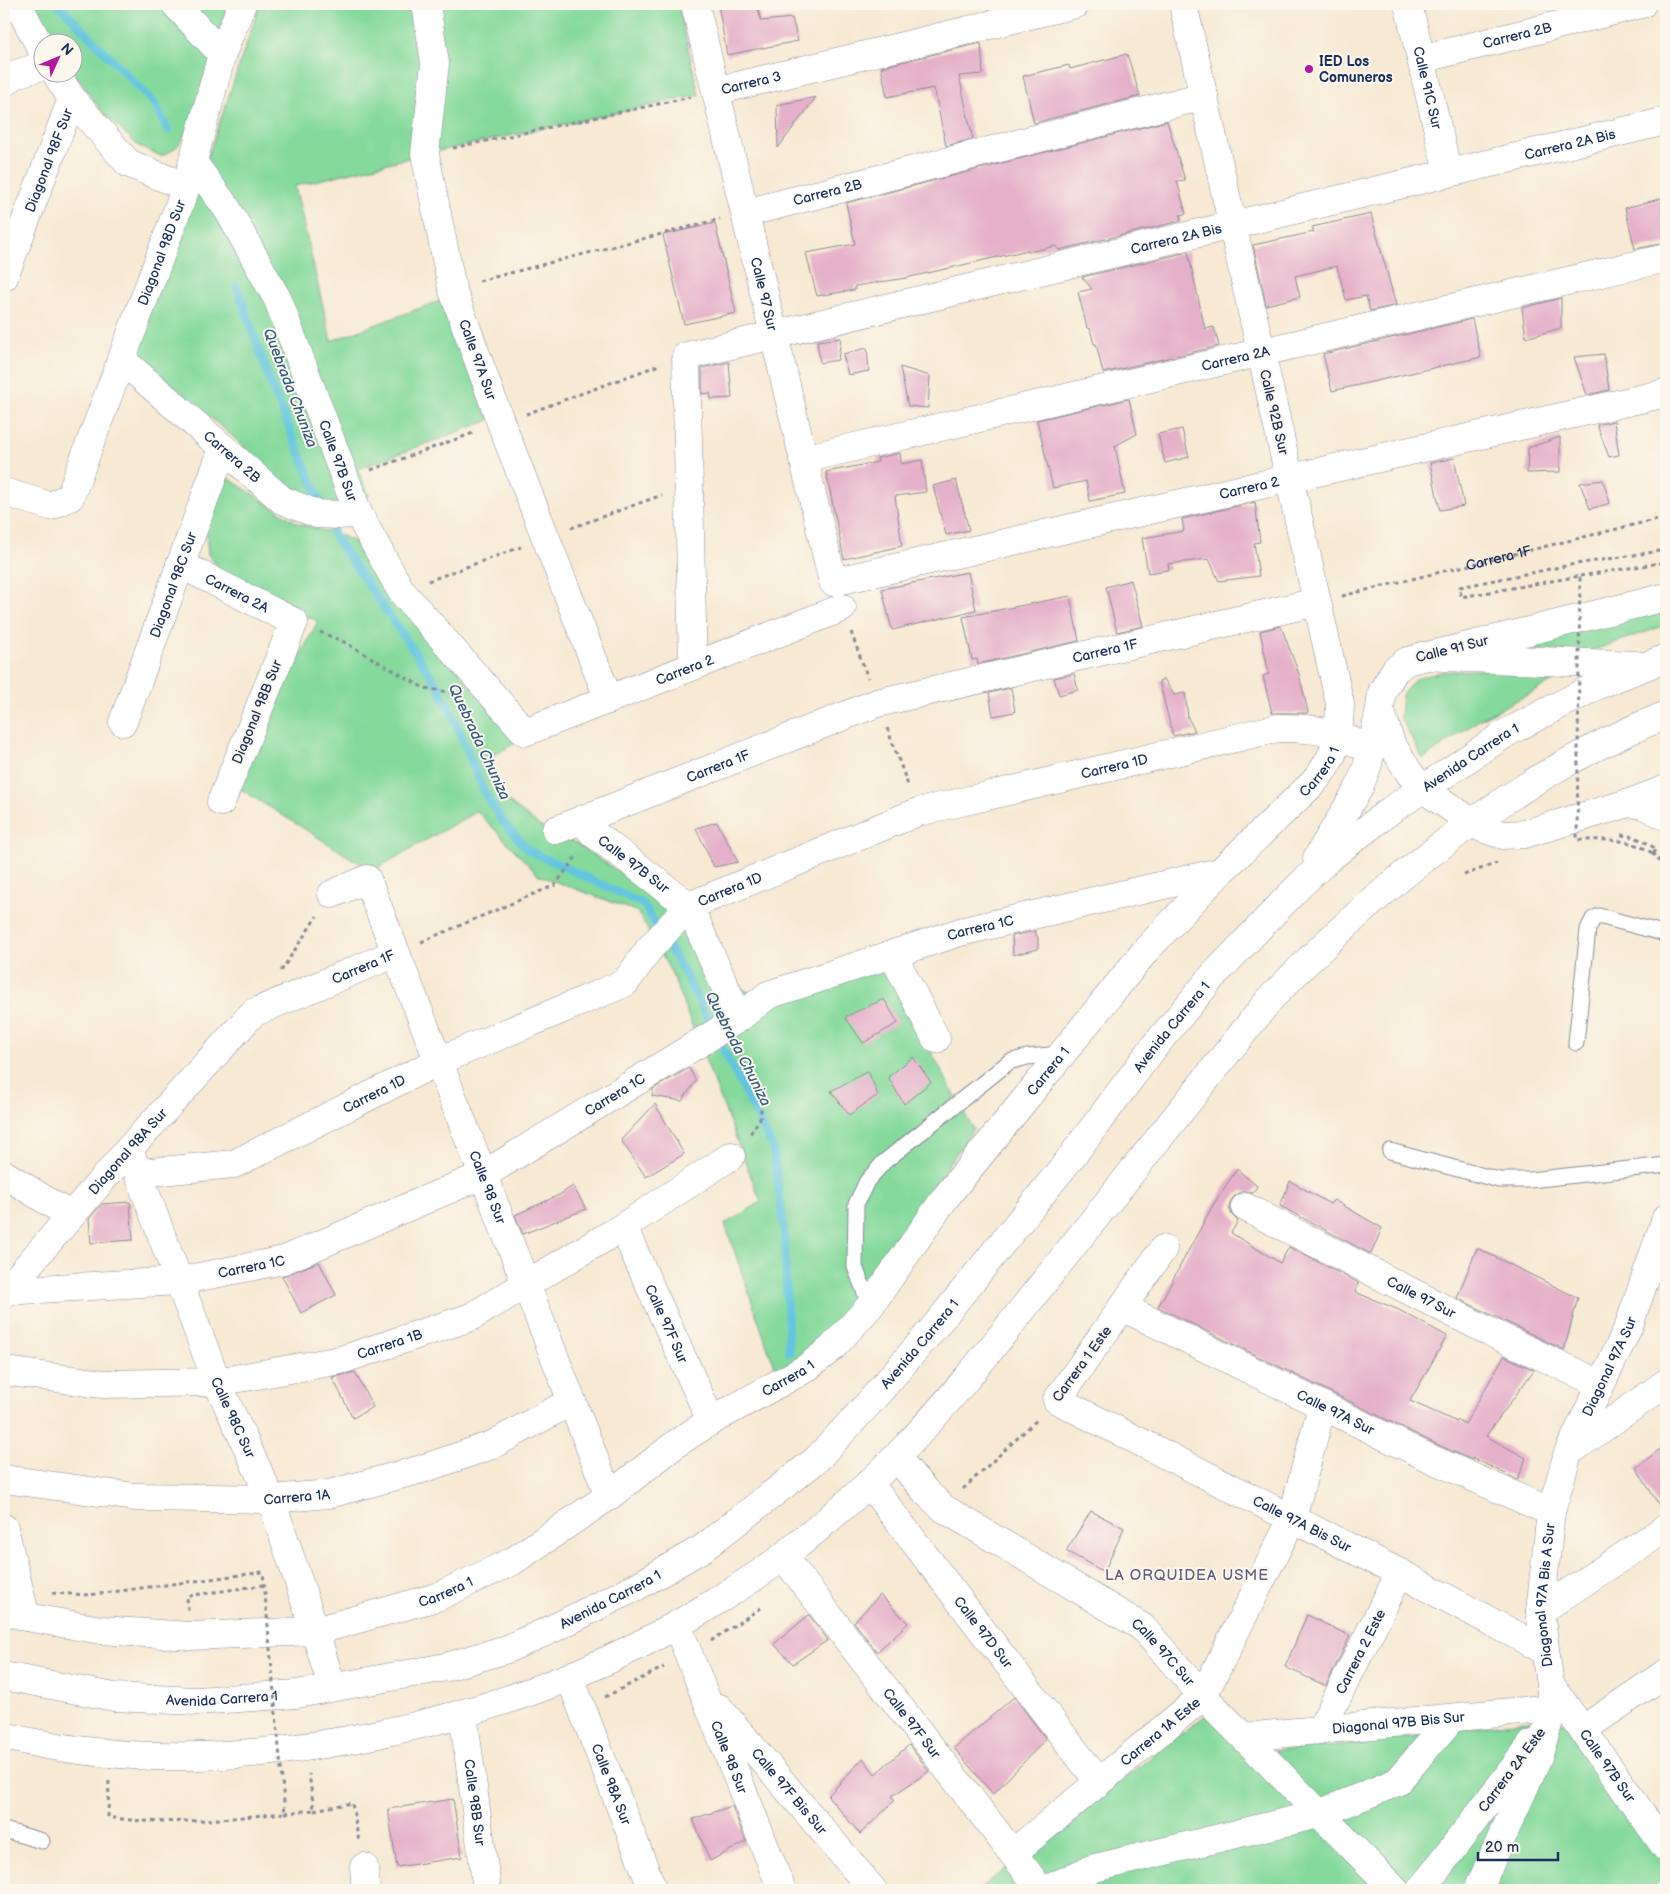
<svg xmlns="http://www.w3.org/2000/svg" width="1670" height="1894" font-family="'Balsamiq Sans',sans-serif">
	<style>
		.green { fill: #84d99b; stroke: #50847c }
		.lines { fill: none; stroke-linecap: round; stroke-linejoin: round }
		.stream { stroke: #63c5e1; stroke-width: 8 }
		.building { fill: #e5b0c9 }
		.service-casing { stroke: #898c98; stroke-width: 17 }
		.minor-casing { stroke: #898c98; stroke-width: 29 }
		.tertiary-casing { stroke: #898c98; stroke-width: 29 }
		.trunk-casing { stroke: #898c98; stroke-width: 29 }
		.path { stroke: #898c98; stroke-width: 3; stroke-dasharray: 4 4; stroke-linecap: butt }
		.service { stroke: #fff; stroke-width: 15 }
		.minor { stroke: #fff; stroke-width: 28 }
		.tertiary { stroke: #fff; stroke-width: 28 }
		.trunk { stroke: #fff; stroke-width: 28 }
		.path-bridge { stroke: #898c98; stroke-width: 3; stroke-dasharray: 4 4; stroke-linecap: butt }
		.poi-dot { fill: #b5179e; stroke: #fbf7ec; stroke-width: 2 }
		.labels { text-anchor: middle; dominant-baseline: central; stroke-width: 4; stroke-linejoin: round; paint-order: stroke }
		.street-label { font-size: 14px; fill: #1b2f5e; stroke: #fbf7ec }
		.poi-label { font-size: 14px; font-weight: bold; fill: #1b2f5e; stroke: #fbf7ec; text-anchor: start }
		.water-label { font-size: 15px; font-style: italic; fill: #315c85; stroke: #fbf7ec }
		.neighbourhood-label { font-size: 15px; letter-spacing: 1px; fill: #625c83; stroke: #fbf7ec }
	</style>
	<rect width="100%" height="100%" fill="#fbf7ec"/>
	<filter id="ink" filterUnits="userSpaceOnUse"><feTurbulence type="fractalNoise" baseFrequency=".02" numOctaves="2"/><feDisplacementMap in="SourceGraphic" scale="10" xChannelSelector="R" yChannelSelector="G"/><feConvolveMatrix kernelMatrix="1 2 1 2 8 2 1 2 1" color-interpolation-filters="sRGB"/></filter>
	<filter id="wash" filterUnits="userSpaceOnUse"><feTurbulence type="fractalNoise" baseFrequency=".0096" numOctaves="4" result="noise"/><feDisplacementMap in="SourceGraphic" scale="20" xChannelSelector="R" yChannelSelector="G"/><feGaussianBlur stdDeviation="1.12" result="paint"/><feColorMatrix in="noise" values="0 0 0 0 0 0 0 0 0 0 0 0 0 0 0 0 0 1.4 0 .05"/><feComposite in="paint" operator="in"/></filter>
	<g filter="url(#wash)">
		<rect width="100%" height="100%" fill="#f7e9d3"/>
		<g class="green">
			<path d="M28 4H229C216 44 202 104 182 140 177 148 169 153 161 156L137 145 101 110 73 72 72 42H52Z"/>
			<path d="M260 4H678L699 95 425 154 295 186 331 341 445 299 490 420 358 469 369 496 328 504 302 494 273 478 239 442 134 352 187 218Z"/>
			<path d="M228 478 297 523 342 536 355 542 516 743 487 758 506 800 541 827 572 841 693 920 726 969 743 989 766 1000 884 965 973 1129 831 1336 780 1383 725 1224 761 1202 671 972 638 912 538 875 477 811 372 871 234 785 318 621 230 584 208 554 205 522Z"/>
			<path d="M1666 607V625L1588 652 1484 648Z"/>
			<path d="M1493 669 1558 679 1482 718 1423 759 1400 717 1402 695 1415 679 1441 672Z"/>
			<path d="M1206 1715 1248 1753 1360 1744 1519 1721 1568 1723 1666 1842V1877L1648 1890H978Z"/>
		</g>
		<g class="lines">
			<g class="stream">
				<path d="M58 4 155 104 168 130"/>
				<path d="M237 287 274 392 323 508"/>
				<path d="M328 521 335 537 437 684 455 721 484 792 503 822 528 850 643 904 685 974 773 1148 784 1229 789 1352"/>
			</g>
		</g>
		<g id="blocks">
			<g class="building">
				<path d="M718 4H757L761 21 792 18 798 41 727 55Z"/>
				<path d="M981 43 983 74 959 76 973 139 946 146 934 88 887 97 881 67Z"/>
				<path d="M1127 54 1140 96 1034 123 1023 76 1069 65 1070 69Z"/>
				<path d="M816 97 778 148 777 105Z"/>
				<path d="M1167 121 1185 180 1177 181 1186 214 1180 215 1181 221 1059 250 1056 246 1029 252 1028 250 906 278 855 286V290L817 296 806 253 855 244 846 203Z"/>
				<path d="M1663 198 1666 211V243L1635 249 1625 208Z"/>
				<path d="M1371 214 1396 305 1370 311 1366 296 1346 300 1337 266 1295 276 1300 297 1266 305 1253 245 1314 232 1312 227Z"/>
				<path d="M715 223 736 313 684 324 663 235Z"/>
				<path d="M1188 252 1205 329 1214 327 1219 346 1103 373 1096 344H1094L1090 329 1087 328 1078 292 1092 289 1082 277Z"/>
				<path d="M1561 298V328L1526 338 1522 308Z"/>
				<path d="M1472 319 1481 357 1332 391 1323 354Z"/>
				<path d="M841 338 838 360 820 363 817 341Z"/>
				<path d="M867 348 869 371 848 375 843 354Z"/>
				<path d="M1604 354 1609 390 1587 395 1574 357Z"/>
				<path d="M729 362 732 398 711 399 710 393 702 394V368Z"/>
				<path d="M900 367 930 376 928 408 908 406Z"/>
				<path d="M1129 399 1137 434 1115 446 1125 494 1090 501 1086 481 1053 488 1037 420Z"/>
				<path d="M1614 421 1619 455 1609 457 1597 425Z"/>
				<path d="M1182 429 1189 457 1165 463 1158 434Z"/>
				<path d="M1560 437V472L1527 473 1528 448Z"/>
				<path d="M900 453 901 464 922 460 926 492 895 496 902 546 844 559 826 472 878 462 877 458Z"/>
				<path d="M1454 458 1464 506 1440 510 1430 463Z"/>
				<path d="M956 480 969 530 946 535 933 486Z"/>
				<path d="M1603 480 1610 503 1590 509 1580 483Z"/>
				<path d="M1255 502 1260 542 1254 543 1259 576 1219 581 1209 559 1168 564 1169 570 1148 573 1142 538 1184 531 1182 519Z"/>
				<path d="M968 572 976 610 892 630 882 589Z"/>
				<path d="M1131 580 1143 626 1117 632 1106 587Z"/>
				<path d="M1070 596 1079 641 978 664 977 659 972 660 963 617Z"/>
				<path d="M1281 626 1299 674 1308 712 1306 713H1272L1263 676 1269 674 1260 631Z"/>
				<path d="M1074 674 1078 690 1059 695 1054 678Z"/>
				<path d="M1164 679 1174 695 1185 693 1188 718 1195 731 1173 736 1159 681Z"/>
				<path d="M1011 688 1015 712 993 716 989 693Z"/>
				<path d="M717 822 738 862 714 867 696 828Z"/>
				<path d="M1035 931 1038 938V949L1013 955 1012 936Z"/>
				<path d="M884 999 898 1023 863 1043 845 1017Z"/>
				<path d="M913 1057 931 1082 904 1104 888 1077Z"/>
				<path d="M689 1068 696 1081 682 1101 652 1096 653 1089Z"/>
				<path d="M868 1071 878 1095 849 1115 831 1091Z"/>
				<path d="M655 1104 684 1154 646 1177 621 1140Z"/>
				<path d="M1237 1169 1257 1186 1253 1193 1244 1191 1237 1194 1231 1200 1229 1208 1232 1215 1238 1221 1231 1233 1280 1263 1289 1247 1359 1283 1355 1292 1399 1310 1447 1336 1410 1401 1457 1422 1458 1420 1465 1424 1504 1356 1534 1370 1486 1436 1526 1458 1518 1480 1473 1458 1472 1460 1432 1442 1158 1307 1213 1205Z"/>
				<path d="M1290 1181 1330 1204 1334 1200 1382 1228 1371 1254 1280 1206Z"/>
				<path d="M573 1186 586 1209 523 1234 515 1215 559 1195Z"/>
				<path d="M130 1202 133 1240 91 1243 89 1219 102 1204Z"/>
				<path d="M1477 1248 1578 1298 1564 1350 1457 1298Z"/>
				<path d="M319 1262 336 1295 301 1313 282 1276Z"/>
				<path d="M355 1372 373 1407 353 1418 332 1377Z"/>
				<path d="M1666 1444V1513H1664L1636 1468Z"/>
				<path d="M1091 1511 1124 1528 1104 1572 1066 1551Z"/>
				<path d="M880 1595 908 1623 877 1652 854 1622Z"/>
				<path d="M809 1615 828 1640 793 1664 774 1644Z"/>
				<path d="M1307 1615 1350 1636 1326 1686 1285 1667Z"/>
				<path d="M1014 1697 1046 1739 993 1794 954 1748Z"/>
				<path d="M909 1745 929 1771 892 1796 895 1800 860 1834 828 1796 863 1758 875 1774Z"/>
				<path d="M453 1799 462 1857 397 1867 388 1809Z"/>
				<path d="M732 1806 746 1842 710 1861 693 1819Z"/>
			</g>
		</g>
	</g>
	<g filter="url(#ink)">
		<use href="#blocks" fill-opacity="0" stroke="#898c98" stroke-width="1"/>
		<g class="lines">
			<defs>
				<g id="service">
					<path d="M1576 1043 1588 929 1593 919 1599 916 1666 934"/>
					<path d="M1390 1151 1499 1180H1530L1666 1165"/>
					<path d="M870 1306 855 1267 856 1204 867 1181 884 1162 1009 1062 1027 1057 1062 1054"/>
					<path d="M4 1830 42 1841"/>
				</g>
				<g id="minor">
					<path d="M14 4 22 12 42 50"/>
					<path d="M175 4 222 54"/>
					<path id="s2" d="M426 4 435 63 425 154 452 288 501 423 609 700"/>
					<path id="s3" d="M1408 4 1448 173"/>
					<path id="s4" d="M1421 59 1642 4"/>
					<path d="M55 72 72 99 128 163 186 187"/>
					<path d="M4 83 16 74 42 66"/>
					<path id="s5" d="M716 91 1076 4"/>
					<path id="s6" d="M193 162 228 210 278 300 358 513 401 591 525 732 842 608"/>
					<path id="s7" d="M745 213 1204 96"/>
					<path id="s8" d="M4 277 72 99"/>
					<path id="s9" d="M121 359 282 500 317 514 339 515 358 513"/>
					<path id="s10" d="M803 459 1666 258"/>
					<path id="s11" d="M4 492 50 506 70 497 186 187 222 54 242 4"/>
					<path id="s12" d="M180 564 294 622 221 802"/>
					<path id="s13" d="M693 666 686 356 1666 121"/>
					<path id="s14" d="M123 722 223 448"/>
					<path id="s15" d="M582 819 593 833 689 906 739 1018"/>
					<path id="s16" d="M556 830 877 703 1317 602"/>
					<path id="s17" d="M332 894 367 879 609 1496"/>
					<path d="M893 955 936 1039"/>
					<path id="s18" d="M129 1149 217 1382 271 1499 315 1631 332 1687"/>
					<path id="s19" d="M140 1173 234 1164 439 1061 625 983 650 948 689 906 918 812 1278 728C1314 728 1342 731 1371 752"/>
					<path d="M4 1174 71 1216"/>
					<path id="s20" d="M1245 1207 1488 1331 1600 1384"/>
					<path id="s21" d="M623 1227 711 1421"/>
					<path id="s22" d="M1163 1249 1057 1400 1400 1573 1544 1650"/>
					<path id="s23" d="M5 1291 179 1281 284 1260 483 1175 709 1037 739 1018 768 995 960 932 1220 872"/>
					<path id="s24" d="M4 1293 129 1149 253 1013 396 953"/>
					<path id="s25" d="M1122 1307 1425 1456 1551 1512"/>
					<path id="s26" d="M4 1371 103 1384 217 1382 341 1360 471 1317 623 1227 731 1156"/>
					<path d="M1569 1452 1666 1383"/>
					<path id="s27" d="M896 1457 926 1492 943 1508 1142 1627 1203 1696 1395 1890"/>
					<path id="s28" d="M4 1479 135 1497 271 1499 329 1494 422 1469 492 1445 572 1401"/>
					<path id="s29" d="M869 1483 1098 1781"/>
					<path d="M4 1528 26 1617"/>
					<path id="s30" d="M783 1556 1041 1890"/>
					<path id="s31" d="M4 1610 26 1617 101 1630 190 1636 315 1631 437 1597 513 1561 609 1496 677 1443 711 1421 805 1369 832 1348 870 1306 945 1198 1147 949 1220 872 1312 784C1337 755 1339 741 1340 704L1183 4"/>
					<path d="M1540 1611 1666 1528"/>
					<path id="s32" d="M677 1625 782 1890"/>
					<path id="s33" d="M570 1678 653 1890"/>
					<path id="s34" d="M1550 1684 1666 1848"/>
					<path id="s35" d="M719 1708 873 1890"/>
					<path id="s36" d="M463 1714 487 1890"/>
					<path d="M1582 1730 1666 1673"/>
					<path id="s37" d="M1320 1731 1400 1573"/>
					<path id="s38" d="M1244 1737 1553 1708"/>
					<path id="s39" d="M1013 1853 1203 1696 1292 1519 1322 1406"/>
					<path d="M364 1867 366 1890"/>
					<path d="M1046 1890 1091 1869 1319 1814 1397 1782 1452 1718"/>
					<path d="M1421 1890 1532 1744"/>
					<path id="s40" d="M1478 1890 1538 1757 1553 1708 1540 1611 1551 1512 1568 1453 1628 1328 1666 1218"/>
				</g>
				<g id="tertiary">
					<path id="s41" d="M695 4 833 582 1666 393"/>
					<path d="M1666 597 1407 661 1395 670 1382 692 1380 709 1391 743 1410 774 1422 788 1473 823 1484 829 1503 835 1524 834 1629 803 1643 805 1666 816"/>
					<path d="M1629 803 1666 789"/>
				</g>
				<g id="trunk">
					<path d="M1422 656 1636 665"/>
					<path d="M1317 858 1359 788 1368 764 1380 709"/>
					<path id="s42" d="M4 1676 114 1697 196 1701 297 1694 446 1667 507 1649 552 1629 636 1587 703 1548 816 1460 869 1403 932 1330 1069 1160 1154 1047 1212 977 1298 887 1328 859 1391 810 1508 732 1598 685 1666 658"/>
					<path d="M4 1736C126 1766 256 1760 378 1734 498 1709 602 1671 707 1607 733 1591 761 1574 785 1555 824 1524 863 1491 897 1456 958 1394 1010 1324 1064 1257 1133 1171 1201 1085 1270 999 1382 883 1516 775 1666 715"/>
				</g>
			</defs>
			<use href="#service" class="service-casing"/>
			<use href="#minor" class="minor-casing"/>
			<use href="#tertiary" class="tertiary-casing"/>
			<use href="#trunk" class="trunk-casing"/>
			<g class="path">
				<path d="M453 148 691 97"/>
				<path d="M479 281 720 219"/>
				<path d="M526 414 659 365"/>
				<path d="M371 470 476 432"/>
				<path d="M1662 518 1666 543"/>
				<path d="M571 528 662 495"/>
				<path d="M1580 576 1666 562"/>
				<path d="M428 581 521 547"/>
				<path id="s1" d="M1342 596 1666 517"/>
				<path d="M320 632 344 642 424 688 454 693"/>
				<path d="M851 632 868 678"/>
				<path d="M887 728 909 788"/>
				<path d="M1621 835C1635 836 1645 841 1656 849L1653 853"/>
				<path d="M1652 853 1666 868"/>
				<path d="M1464 875 1497 863"/>
				<path d="M421 942 555 885 578 854"/>
				<path d="M281 971 317 916"/>
				<path d="M739 1049 761 1100V1117L748 1137"/>
				<path d="M963 1489 1039 1418"/>
				<path d="M188 1610 187 1596 264 1585"/>
				<path d="M711 1641 764 1606"/>
				<path d="M605 1697 664 1667"/>
				<path d="M314 1810 352 1803 359 1842"/>
				<path d="M285 1813 314 1810 309 1774"/>
				<path d="M108 1817 109 1780"/>
			</g>
			<use href="#service" class="service"/>
			<use href="#minor" class="minor"/>
			<use href="#tertiary" class="tertiary"/>
			<use href="#trunk" class="trunk"/>
			<g class="path-bridge">
				<path d="M1652 853C1628 837 1604 840 1577 840L1580 576 1461 597 1460 587 1570 565 1666 550"/>
				<path d="M52 1593 89 1595 263 1572 285 1813C227 1818 166 1827 108 1817"/>
			</g>
		</g>
	</g>
	<circle class="poi-dot" cx="1309" cy="69" r="5"/>
	<g class="labels">
		<g class="street-label">
			<text stroke="none"><textPath href="#s4" startOffset="99">Carrera 2B</textPath></text>
			<text stroke="none"><textPath href="#s5" startOffset="36">Carrera 3</textPath></text>
			<text stroke="none"><textPath href="#s3" startOffset="86">Calle 91C Sur</textPath></text>
			<text stroke="none"><textPath href="#s13" startOffset="1219">Carrera 2A Bis</textPath></text>
			<text stroke="none"><textPath href="#s8" startOffset="125">Diagonal 98F Sur</textPath></text>
			<text stroke="none"><textPath href="#s7" startOffset="85">Carrera 2B</textPath></text>
			<text stroke="none"><textPath href="#s13" startOffset="814">Carrera 2A Bis</textPath></text>
			<text stroke="none"><textPath href="#s11" startOffset="331">Diagonal 98D Sur</textPath></text>
			<text stroke="none"><textPath href="#s41" startOffset="298">Calle 97 Sur</textPath></text>
			<text stroke="none"><textPath href="#s10" startOffset="444">Carrera 2A</textPath></text>
			<text stroke="none"><textPath href="#s2" startOffset="364">Calle 97A Sur</textPath></text>
			<text transform="translate(1274 412) rotate(77)">Calle 92B Sur</text>
			<text stroke="none"><textPath href="#s9" startOffset="148">Carrera 2B</textPath></text>
			<text stroke="none"><textPath href="#s6" startOffset="334">Calle 97B Sur</textPath></text>
			<text stroke="none"><textPath href="#s41" startOffset="1021">Carrera 2</textPath></text>
			<text stroke="none"><textPath href="#s1" startOffset="161">Carrera 1F</textPath></text>
			<text stroke="none"><textPath href="#s14" startOffset="146">Diagonal 98C Sur</textPath></text>
			<text stroke="none"><textPath href="#s12" startOffset="64">Carrera 2A</textPath></text>
			<text transform="translate(1452 649) rotate(-14)">Calle 91 Sur</text>
			<text stroke="none"><textPath href="#s16" startOffset="579">Carrera 1F</textPath></text>
			<text stroke="none"><textPath href="#s6" startOffset="838">Carrera 2</textPath></text>
			<text transform="translate(257 712) rotate(-68)">Diagonal 98B Sur</text>
			<text stroke="none"><textPath href="#s42" startOffset="1840">Avenida Carrera 1</textPath></text>
			<text stroke="none"><textPath href="#s16" startOffset="174">Carrera 1F</textPath></text>
			<text stroke="none"><textPath href="#s19" startOffset="1075">Carrera 1D</textPath></text>
			<text stroke="none"><textPath href="#s31" startOffset="1665">Carrera 1</textPath></text>
			<text stroke="none"><textPath href="#s15" startOffset="69">Calle 97B Sur</textPath></text>
			<text stroke="none"><textPath href="#s19" startOffset="670">Carrera 1D</textPath></text>
			<text stroke="none"><textPath href="#s23" startOffset="1058">Carrera 1C</textPath></text>
			<text stroke="none"><textPath href="#s24" startOffset="494">Carrera 1F</textPath></text>
			<text stroke="none"><textPath href="#s42" startOffset="1435">Avenida Carrera 1</textPath></text>
			<text stroke="none"><textPath href="#s31" startOffset="1260">Carrera 1</textPath></text>
			<text stroke="none"><textPath href="#s19" startOffset="251">Carrera 1D</textPath></text>
			<text stroke="none"><textPath href="#s23" startOffset="652">Carrera 1C</textPath></text>
			<text stroke="none"><textPath href="#s24" startOffset="188">Diagonal 98A Sur</textPath></text>
			<text stroke="none"><textPath href="#s17" startOffset="369">Calle 98 Sur</textPath></text>
			<text stroke="none"><textPath href="#s23" startOffset="248">Carrera 1C</textPath></text>
			<text stroke="none"><textPath href="#s20" startOffset="198">Calle 97 Sur</textPath></text>
			<text stroke="none"><textPath href="#s21" startOffset="106">Calle 97F Sur</textPath></text>
			<text stroke="none"><textPath href="#s26" startOffset="391">Carrera 1B</textPath></text>
			<text stroke="none"><textPath href="#s42" startOffset="1030">Avenida Carrera 1</textPath></text>
			<text transform="translate(1082 1364) rotate(-54)">Carrera 1 Este</text>
			<text stroke="none"><textPath href="#s40" startOffset="552">Diagonal 97A Sur</textPath></text>
			<text stroke="none"><textPath href="#s31" startOffset="855">Carrera 1</textPath></text>
			<text stroke="none"><textPath href="#s25" startOffset="238">Calle 97A Sur</textPath></text>
			<text stroke="none"><textPath href="#s18" startOffset="288">Calle 98C Sur</textPath></text>
			<text stroke="none"><textPath href="#s28" startOffset="294">Carrera 1A</textPath></text>
			<text stroke="none"><textPath href="#s22" startOffset="459">Calle 97A Bis Sur</textPath></text>
			<text stroke="none"><textPath href="#s31" startOffset="450">Carrera 1</textPath></text>
			<text stroke="none"><textPath href="#s40" startOffset="311">Diagonal 97A Bis A Sur</textPath></text>
			<text stroke="none"><textPath href="#s42" startOffset="625">Avenida Carrera 1</textPath></text>
			<text stroke="none"><textPath href="#s29" startOffset="188">Calle 97D Sur</textPath></text>
			<text stroke="none"><textPath href="#s37" startOffset="89">Carrera 2 Este</textPath></text>
			<text stroke="none"><textPath href="#s27" startOffset="334">Calle 97C Sur</textPath></text>
			<text stroke="none"><textPath href="#s42" startOffset="220">Avenida Carrera 1</textPath></text>
			<text stroke="none"><textPath href="#s30" startOffset="211">Calle 97F Sur</textPath></text>
			<text stroke="none"><textPath href="#s38" startOffset="155">Diagonal 97B Bis Sur</textPath></text>
			<text stroke="none"><textPath href="#s39" startOffset="191">Carrera 1A Este</textPath></text>
			<text stroke="none"><textPath href="#s32" startOffset="142">Calle 98 Sur</textPath></text>
			<text stroke="none"><textPath href="#s34" startOffset="100">Calle 97B Sur</textPath></text>
			<text transform="translate(1512 1770) rotate(-53)">Carrera 2A Este</text>
			<text stroke="none"><textPath href="#s33" startOffset="114">Calle 98A Sur</textPath></text>
			<text stroke="none"><textPath href="#s35" startOffset="109">Calle 97F Bis Sur</textPath></text>
			<text stroke="none"><textPath href="#s36" startOffset="89">Calle 98B Sur</textPath></text>
		</g>
		<g class="poi-label">
			<text x="1319" y="61">IED Los<tspan x="1319" dy="16">Comuneros</tspan></text>
		</g>
		<g class="water-label">
			<text transform="translate(290 388) rotate(69)">Quebrada Chuniza</text>
			<text transform="translate(479 742) rotate(65)">Quebrada Chuniza</text>
			<text transform="translate(738 1049) rotate(63)">Quebrada Chuniza</text>
		</g>
		<g class="neighbourhood-label">
			<text x="1187" y="1575">LA ORQUIDEA USME</text>
		</g>
	</g>
	<rect width="1670" height="1894" fill="none" stroke="#fbf7ec" stroke-width="20"/>
	<g transform="translate(58 58) rotate(46)"><circle r="24" fill="#fbf7ec" stroke="#a1a7b3"/>
	<path d="M0-4L9 19L0 12L-9 19Z" fill="#b5179e"/>
	<text y="-8" font-size="14" font-weight="bold" text-anchor="middle" fill="#1b2f5e">N</text>
	</g>
	<path d="M1478 1852v8h80v-8" fill="none" stroke="#1b2f5e" stroke-width="2.5"/>
	<text x="1485" y="1852" font-size="15" fill="#1b2f5e" stroke="#fbf7ec" stroke-width="4" paint-order="stroke">20 m</text>
</svg>
